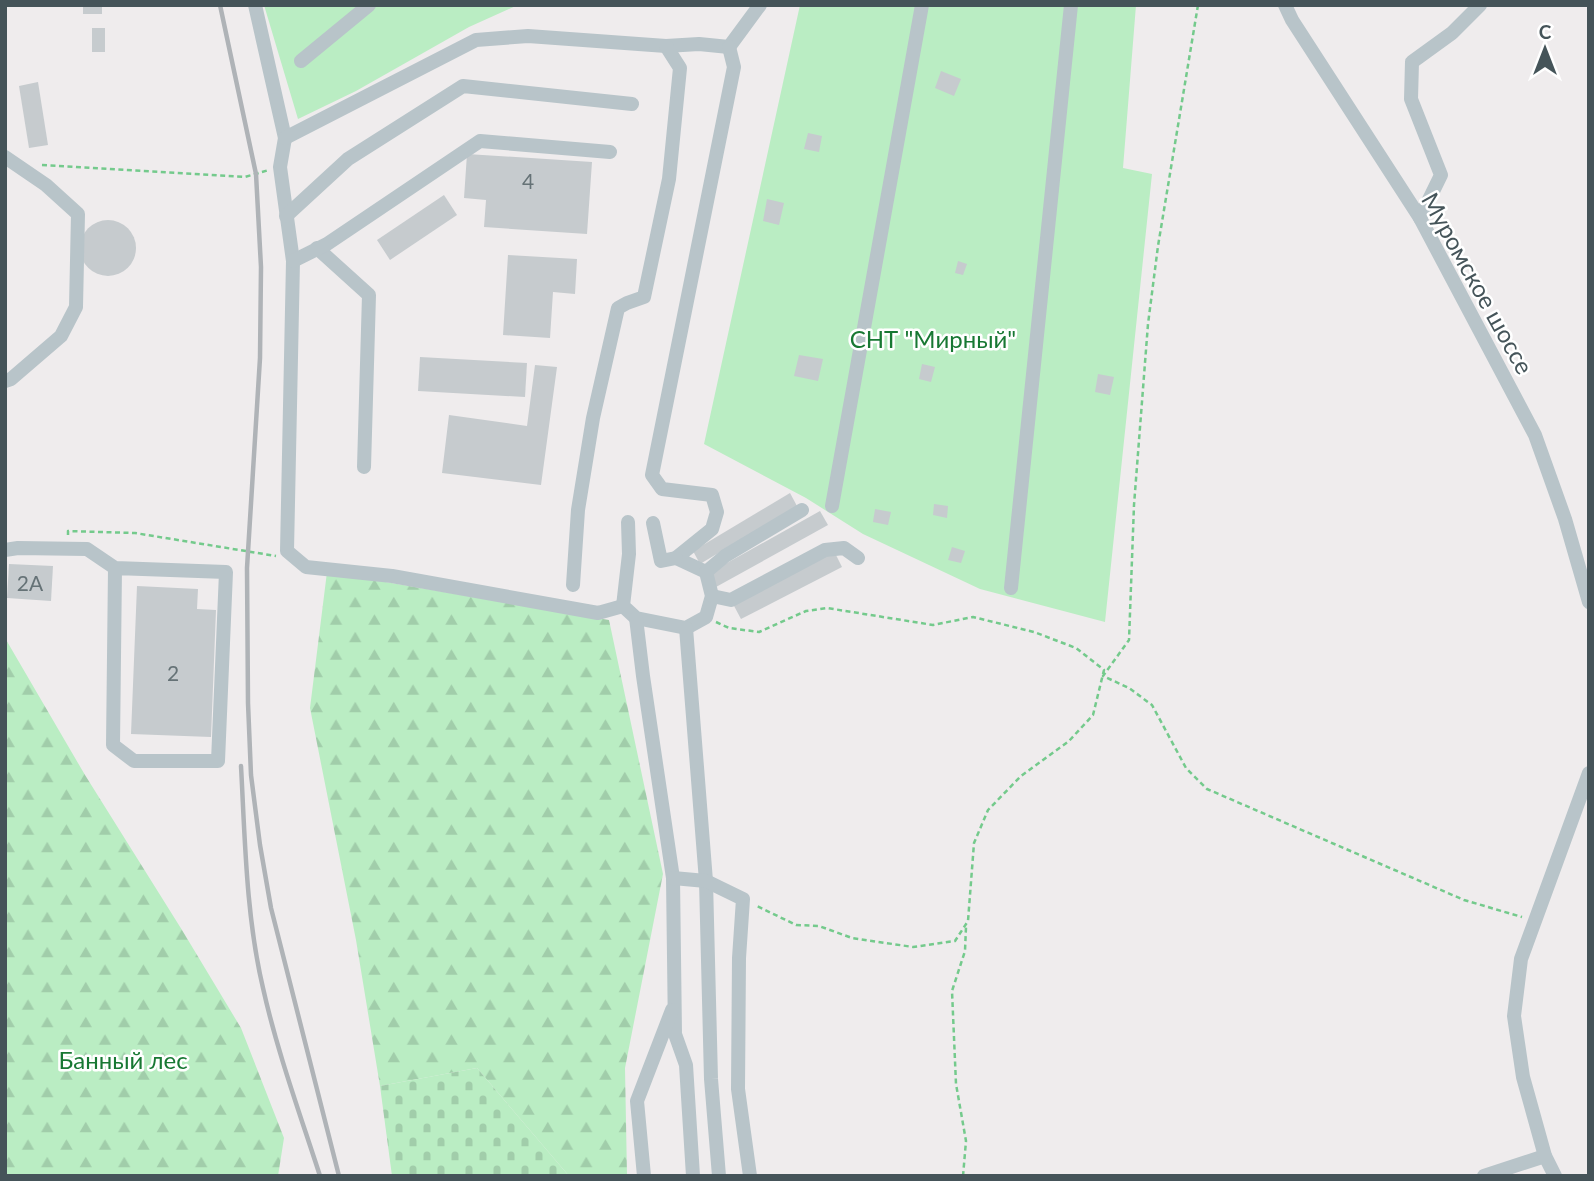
<svg xmlns="http://www.w3.org/2000/svg" width="1594" height="1181" font-family="Lato,sans-serif">
	<style>
		.green { fill: #baedc3 }
		.forest { fill: url(#forest-firs) }
		.cemetery { fill: url(#cemetery-stones) }
		.building { fill: #c6cbce }
		.lines { fill: none; stroke-linecap: round; stroke-linejoin: round }
		.path { stroke: #74ca8c; stroke-width: 2.5; stroke-dasharray: 5 3.5; stroke-linecap: butt }
		.minor { stroke: #b8c4c9; stroke-width: 14 }
		.rail { stroke: #afb3b7; stroke-width: 4.5 }
		.labels { text-anchor: middle; dominant-baseline: central; stroke-width: 5; stroke-linejoin: round; paint-order: stroke }
		.number-label { font-size: 21px; fill: #657276 }
		.street-label { font-size: 24px; fill: #455459; stroke: #fff }
		.park-label { font-size: 24px; fill: #187833; stroke: #fff }
	</style>
	<defs>
		<pattern id="forest-firs" width="22" height="20" patternUnits="userSpaceOnUse" patternTransform="scale(1.75)"><rect width="22" height="20" fill="#baedc3"/><path d="M5 1l3.5 6h-7zM16 11l3.5 6h-7z" fill="#a1cdaa"/></pattern>
		<pattern id="cemetery-stones" width="16" height="16" patternUnits="userSpaceOnUse" patternTransform="scale(1.75)"><rect width="16" height="16" fill="#baedc3"/><path d="M2 7V4a2 2 0 0 1 4 0v3zM10 15v-3a2 2 0 0 1 4 0v3z" fill="#a1cdaa"/></pattern>
	</defs>
	<rect width="100%" height="100%" fill="#efeced"/>
	<g class="green">
		<path d="M264 5H518L469 27 356 91 298 119Z"/>
		<path d="M800 5H1136L1123 168 1152 174 1105 622 980 589 863 534 806 498 704 444Z"/>
	</g>
	<g class="forest">
		<path d="M327 572 609 620 663 874 625 1068 627 1176H569L477 1068 380 1086 356 940 310 708Z"/>
		<path d="M5 638 85 775 182 930 241 1028 284 1138 278 1176H5Z"/>
	</g>
	<path class="cemetery" d="M477 1068 569 1176H392L380 1086Z"/>
	<g class="building">
		<rect x="83" y="5" width="19" height="9"/>
		<rect x="92" y="28" width="13" height="24"/>
		<path d="M941 71 961 79 954 96 935 88Z"/>
		<path d="M38 82 48 145 29 148 19 86Z"/>
		<path d="M808 133 822 136 819 152 804 149Z"/>
		<path d="M467 154 592 162 587 234 484 227 486 200 464 198Z"/>
		<path d="M444 195 457 215 390 260 377 240Z"/>
		<path d="M767 199 784 203 779 225 763 221Z"/>
		<circle cx="108" cy="248" r="28"/>
		<path d="M508 255 577 259 575 294 553 292 550 338 503 335Z"/>
		<path d="M958 261 967 264 963 275 955 273Z"/>
		<path d="M799 355 823 359 818 381 794 376Z"/>
		<path d="M420 357 527 363 525 397 418 391Z"/>
		<path d="M922 364 935 367 931 382 919 379Z"/>
		<path d="M535 365 557 367 541 485 442 473 449 415 527 426Z"/>
		<path d="M1098 374 1114 377 1110 395 1095 392Z"/>
		<path d="M790 493 797 506 700 564 693 551Z"/>
		<path d="M934 504 948 506 947 518 933 515Z"/>
		<path d="M875 509 891 512 888 525 873 522Z"/>
		<path d="M820 511 828 525 716 587 709 573Z"/>
		<path d="M952 547 965 551 961 563 948 560Z"/>
		<path d="M834 551 842 567 741 619 733 604Z"/>
		<path d="M9 564 53 566 51 601 7 598Z"/>
		<path d="M137 586 198 589 197 609 216 610 211 737 131 734Z"/>
	</g>
	<g class="lines">
		<g class="path">
			<path d="M1198 5 1158 246 1148 324 1134 505 1129 640 1103 676 1129 688 1152 705 1186 768 1207 789 1464 900 1522 917"/>
			<path d="M42 165 245 177 269 170"/>
			<path d="M68 535V531L135 533 276 556"/>
			<path d="M716 622 729 628 759 632 806 611 827 608 933 625 973 617 1034 632 1076 648 1104 670 1093 715 1069 741 1021 776 988 810 974 843 968 921 955 941 913 947 852 938 819 926 796 925 755 905"/>
			<path d="M963 1176 966 1141 956 1084 952 991 965 951 966 927"/>
		</g>
		<g class="minor">
			<path d="M255 5 285 138 280 167 293 261 287 551 306 567 392 576 598 613 623 606"/>
			<path d="M1285 5 1292 20 1420 218 1535 435 1565 519 1589 602"/>
			<path d="M301 61 369 5"/>
			<path d="M285 138 476 40 528 36 666 46 699 44 729 47 760 5"/>
			<path d="M5 157 46 185 78 214 76 307 61 336 11 379 5 381"/>
			<path d="M286 216 348 159 463 86 632 104"/>
			<path d="M1420 218 1441 175 1411 99 1412 62 1452 33 1480 5"/>
			<path d="M317 248 369 295 364 467"/>
			<path d="M293 261 327 244 480 141 610 152"/>
			<path d="M832 506 922 5"/>
			<path d="M628 522 629 554 623 606 636 618 686 628 706 617 712 596 706 572 676 558 712 529 717 512 712 495 662 489 652 475 734 67 729 47"/>
			<path d="M653 523 661 561 676 558"/>
			<path d="M5 550 18 548 87 549 115 568 226 572 218 761H134L113 745 115 568"/>
			<path d="M706 572 725 556 802 510"/>
			<path d="M573 585 578 510 593 418 618 308 627 303 644 297 669 179 680 68 666 46"/>
			<path d="M1011 588 1071 5"/>
			<path d="M712 596 731 600 825 550 844 548 858 558"/>
			<path d="M636 618 643 676 673 878 675 1034 686 1065 693 1176"/>
			<path d="M686 628 706 881 711 1079 719 1176"/>
			<path d="M673 878 706 881 743 899 739 958 738 1089 750 1176"/>
			<path d="M644 1176 637 1101 672 1010"/>
			<path d="M1484 1176 1545 1156"/>
			<path d="M1555 1176 1545 1156 1523 1077 1514 1016 1521 959 1589 773"/>
		</g>
		<g class="rail">
			<path d="M220 5 256 174 261 267 260 358 247 568 248 703 251 775 260 845 271 908 339 1176"/>
			<path d="M241 766C245 839 246 916 263 988 277 1051 300 1114 320 1176"/>
		</g>
	</g>
	<g class="labels">
		<g class="number-label">
			<text x="528" y="180">4</text>
			<text x="30" y="582">2А</text>
			<text x="173" y="672">2</text>
		</g>
		<g class="street-label">
			<text transform="translate(1478 283) rotate(61)">Муромское шоссе</text>
		</g>
		<g class="park-label">
			<text x="933" y="338">СНТ "Мирный"</text>
			<text x="123" y="1059">Банный лес</text>
		</g>
	</g>
	<rect width="1594" height="1181" fill="none" stroke="#455459" stroke-width="14"/>
	<g transform="translate(1545 49)" stroke="#ffffff" stroke-width="5" paint-order="stroke">
	<path d="M0-5L12 26L0 18L-12 26Z" fill="#455459"/>
	<text y="-10" font-size="19" font-weight="bold" text-anchor="middle" fill="#455459">С</text>
	</g>
</svg>
